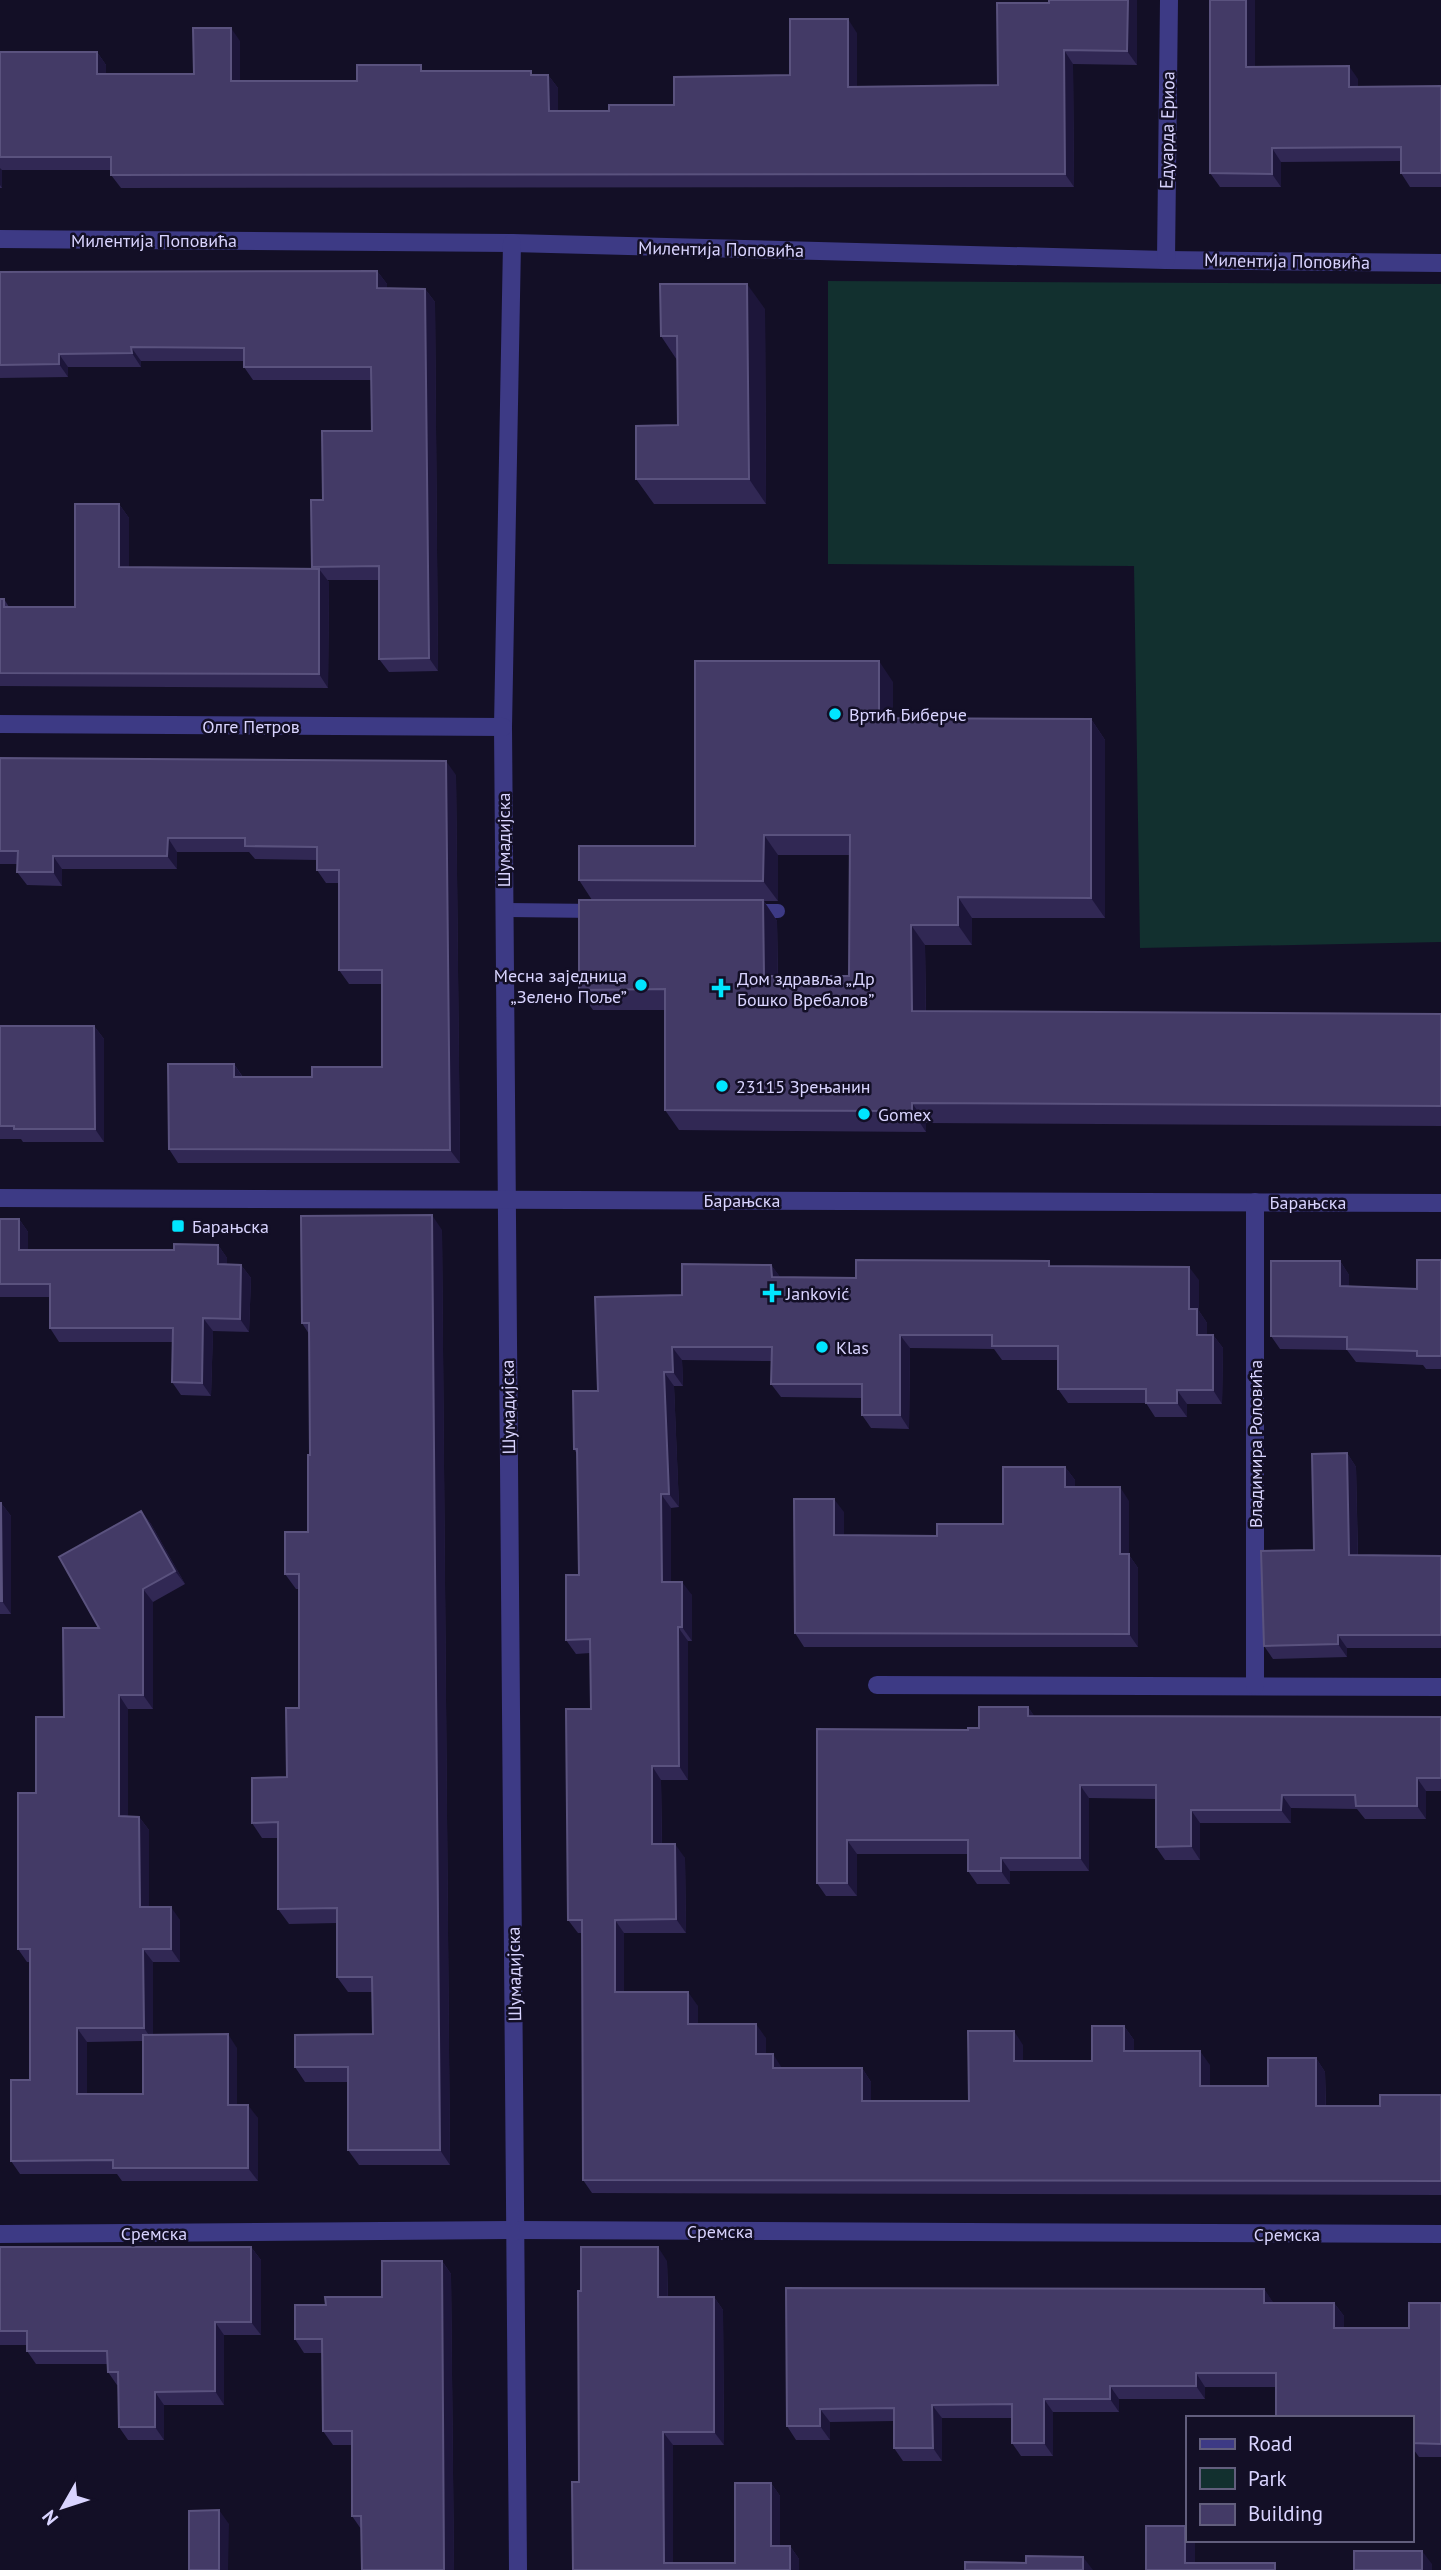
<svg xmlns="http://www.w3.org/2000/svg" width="1441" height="2570" font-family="'PT Sans',sans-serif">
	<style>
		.green { fill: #12302f }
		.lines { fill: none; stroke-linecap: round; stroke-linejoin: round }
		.lane { stroke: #3d3a85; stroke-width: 14 }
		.street { stroke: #3d3a85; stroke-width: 18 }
		.wall { fill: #312854; fill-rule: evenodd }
		.shaded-wall { fill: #1d163a }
		.building { fill: #433a66; stroke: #5a527e; stroke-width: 2 }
		.poi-dot { fill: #00e5ff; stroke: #130f26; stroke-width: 2.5 }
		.labels { text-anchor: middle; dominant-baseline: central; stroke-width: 5; stroke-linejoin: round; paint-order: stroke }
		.street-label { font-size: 18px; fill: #d9d4ff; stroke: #130f26 }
		.poi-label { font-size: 18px; fill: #d9d4ff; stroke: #130f26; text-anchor: start }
	</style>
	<rect width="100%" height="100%" fill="#130f26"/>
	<path class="green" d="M828 281 1441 284V942L1140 948 1134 566 828 564Z"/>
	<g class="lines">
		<g class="lane">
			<path d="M504 910 597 911"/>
			<path d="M754 911H778"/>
		</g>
		<g class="street">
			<path d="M0 239 512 243 1166 260 1441 263"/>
			<path d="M512 243 503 727 518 2570"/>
			<path d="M1166 260 1169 0"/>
			<path d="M0 724 503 727"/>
			<path d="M0 1198 1441 1203"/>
			<path d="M877 1685 1441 1687"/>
			<path d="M1255 1686V1202"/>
			<path d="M0 2234 516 2230 1441 2234"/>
		</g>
	</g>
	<g class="wall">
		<path d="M1049 0H1137V65L1073 64 1074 187 121 188 111 175V170H2V188H0V52H97L106 65V74H194L240 41V81H357L426 71 548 75 558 88V111H609L674 105 790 75 857 33V87L998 85 1049 3Z"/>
		<path d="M1255 67 1358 79V87L1441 86V187H1410L1401 173V161L1281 162V187H1220L1210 173Z"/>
		<path d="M377 271 387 284V288L425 289 435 302 438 671 389 672 379 659V580H327L329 582 328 688 0 686V599H4L9 607H75L119 504 129 518V567L313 569 312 567 323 500 372 431 371 380H253L244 367V361H141V367H68V377L0 378V272Z"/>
		<path d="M765 309 766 504H654L636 479 678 425 677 360 661 336Z"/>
		<path d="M893 682V718L1091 719 1105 740V918H972V945H925L926 1011 1441 1014V1126L926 1123V1132L679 1130 665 1110V1010H593L579 990 592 900 579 880 695 846ZM778 855H850L849 976H778L777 921 764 901H778Z"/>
		<path d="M0 758 456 775 460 1163H178L169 1149 234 1064 243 1077H312L382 1067V984H349L339 970V883H326L317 870V860L255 859 249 852H177V869H62V886L27 885 17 872 18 864H0Z"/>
		<path d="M0 1026H94L104 1039V1142H23L21 1139H0Z"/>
		<path d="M0 1219H19L28 1232V1250H174L218 1245 227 1258V1264L241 1265 251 1278 249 1332 213 1331 211 1396 181 1395 172 1382V1342H59L50 1328V1297H0Z"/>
		<path d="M442 1230 450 2165H359L348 2150V2082H305L295 2067 373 2034V1992H348L337 1977V1923L289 1924 278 1909V1838H262L252 1823 287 1777 299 1708V1589H296L285 1574 308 1532 310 1455 309 1334 302 1323Z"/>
		<path d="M1441 1260V1369H1426L1423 1365 1356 1362 1347 1350 1280 1349 1271 1336 1340 1261 1349 1275V1286L1417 1289Z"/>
		<path d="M771 1265 780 1277 856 1278 1053 1266 1199 1280V1311L1207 1323V1335H1213L1223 1348 1222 1404H1187V1417H1155L1146 1403H1068L1058 1389V1360H1002L994 1349 910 1348 909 1429 871 1428 862 1415V1398L781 1397 771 1384 772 1361 682 1360 683 1386H674L679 1507 671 1508V1582L692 1595V1641H688V1780H661L662 1844 685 1858 686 1933H624V1992L698 2006V2024L766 2038V2054L782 2068H862L871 2082V2101H969L1023 2045V2061H1092L1124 2026 1134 2040V2051L1210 2065V2086H1268L1316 2058 1325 2072 1326 2106H1380L1441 2095V2195L592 2193 583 2180 582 1933H578L568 1920 591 1709 590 1653 576 1654 566 1640 579 1575 577 1454 574 1449 598 1391 682 1295Z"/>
		<path d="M1347 1453 1356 1467 1358 1555 1441 1556V1648H1347V1657L1273 1659 1264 1646 1314 1550Z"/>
		<path d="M1065 1467 1075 1480V1487L1129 1501V1555L1138 1568V1647H804L795 1633 844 1512V1535L937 1536 1003 1524Z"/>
		<path d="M0 1503H1L11 1516V1614H0Z"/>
		<path d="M141 1511 151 1524 185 1584 153 1602V1709H128V1816L139 1817 149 1830V1907L180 1920V1962H153V2035L237 2048V2105L258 2118V2181H122L117 2174H20L11 2161 30 2080V1962H27L18 1949 36 1793 64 1717 99 1628ZM143 2041V2094H87V2042Z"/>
		<path d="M1028 1707 1034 1716 1441 1717V1791H1426V1819H1365L1357 1809 1291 1808V1823H1200V1860H1165L1156 1847V1799L1089 1798V1871H1010V1884H977L968 1871V1854H857V1896H826L817 1883V1729L968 1730 979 1728Z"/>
		<path d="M0 2247H251L261 2260V2335H224V2405H164V2440H128L119 2427 118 2385H117L108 2372V2364H36L27 2351V2345H0Z"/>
		<path d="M442 2261 451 2274 454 2570H362L361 2529 352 2516V2445H333L323 2431V2353H304L295 2339 326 2305 382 2297Z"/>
		<path d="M667 2261 668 2297H714L723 2310 724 2445H673V2563H735L771 2483 780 2496V2546H790L799 2559V2570H573L579 2482 581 2291Z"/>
		<path d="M786 2288 1264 2289 1273 2303H1334L1344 2316V2328H1409L1441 2303V2457H1419L1411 2446V2418L1276 2387H1205V2399H1119V2412H1053V2456H1021L1012 2443V2418H942V2461H903L894 2448V2421L830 2422V2440H796L787 2426Z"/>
	</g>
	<g class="shaded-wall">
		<path d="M1128 0H1137V65L1127 51Z"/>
		<path d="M1246 0H1255V80L1246 67Z"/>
		<path d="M848 19 857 33V100L848 87Z"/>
		<path d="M231 28 240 41V95L231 81Z"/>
		<path d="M1064 50 1073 64 1074 187 1065 174Z"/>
		<path d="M97 52 106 65V88L97 74Z"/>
		<path d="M1349 66 1358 79V100L1349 87Z"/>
		<path d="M548 75 558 88V125L549 111Z"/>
		<path d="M1272 148 1281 162V187L1272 174Z"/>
		<path d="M0 168 2 170V188L0 185Z"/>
		<path d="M377 271 387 284V302L377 288Z"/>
		<path d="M747 284 765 309 766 504 749 479Z"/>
		<path d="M425 289 435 302 438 671 429 658Z"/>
		<path d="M131 347 141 361V367L132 353Z"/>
		<path d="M59 354 68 367V377L59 364Z"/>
		<path d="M119 504 129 518V580L119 567Z"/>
		<path d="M319 569 329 582 328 688 319 674Z"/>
		<path d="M879 661 893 682V739L879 718Z"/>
		<path d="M1091 719 1105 740V918L1091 898Z"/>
		<path d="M446 761 456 775 460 1163 450 1150Z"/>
		<path d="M764 835 778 855V901L763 881Z"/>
		<path d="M168 838 177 852V869L167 856Z"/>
		<path d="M53 856 62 869V886L53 872Z"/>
		<path d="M958 897 972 918V945L958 925Z"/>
		<path d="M763 900 777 921 778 996 764 976Z"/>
		<path d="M911 925 925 945 926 1031 912 1011Z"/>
		<path d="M94 1026 104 1039V1142L95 1129Z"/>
		<path d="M234 1064 243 1078 234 1077Z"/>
		<path d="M912 1103 926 1123V1132L912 1111Z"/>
		<path d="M432 1215 442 1230 450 2165 440 2150Z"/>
		<path d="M19 1219 28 1232V1263L19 1250Z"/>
		<path d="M218 1245 227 1258V1277L218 1264Z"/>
		<path d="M1340 1261 1349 1275V1299L1340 1286Z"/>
		<path d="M241 1265 251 1278 249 1332 240 1319Z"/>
		<path d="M771 1265 781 1278 772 1277Z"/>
		<path d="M1189 1267 1199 1280V1311L1207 1323V1349L1197 1335 1189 1309Z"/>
		<path d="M203 1318 213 1331 211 1396 202 1383Z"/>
		<path d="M900 1335 910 1348 909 1429 900 1415Z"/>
		<path d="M1213 1335 1223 1348 1222 1404 1213 1390Z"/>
		<path d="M672 1347 682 1360 683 1386 673 1372Z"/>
		<path d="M664 1372 674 1386 679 1507 669 1494Z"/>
		<path d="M1177 1390 1187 1404V1417L1177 1403Z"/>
		<path d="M1347 1453 1356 1467 1358 1569 1349 1555Z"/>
		<path d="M1065 1467 1075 1480V1501L1065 1487Z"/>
		<path d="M1120 1487 1129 1501V1555L1138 1568V1647L1129 1634 1120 1554Z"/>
		<path d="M661 1494 671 1508V1596L662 1582Z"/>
		<path d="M834 1499 844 1512V1549L834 1535Z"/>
		<path d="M1 1503 11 1516V1614L2 1601Z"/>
		<path d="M141 1511 151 1524 185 1584 175 1571Z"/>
		<path d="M682 1582 692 1595V1641L682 1627Z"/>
		<path d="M143 1589 153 1602V1709L143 1695Z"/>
		<path d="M678 1627 688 1641V1780L679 1766Z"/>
		<path d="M1338 1635 1347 1648V1657L1338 1644Z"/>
		<path d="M119 1695 128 1709V1830L119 1816Z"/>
		<path d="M1028 1707 1037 1720 1028 1716Z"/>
		<path d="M652 1766 661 1780 662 1858 652 1844Z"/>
		<path d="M1417 1778 1426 1791V1819L1417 1806Z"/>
		<path d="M1080 1785 1089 1798V1871L1080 1858Z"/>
		<path d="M1282 1795 1291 1808V1823L1281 1810Z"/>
		<path d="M1191 1810 1200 1823V1860L1191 1846Z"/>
		<path d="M139 1817 149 1830V1920L140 1907Z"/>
		<path d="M847 1840 857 1854V1896L847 1883Z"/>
		<path d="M675 1844 685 1858 686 1933 676 1919Z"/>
		<path d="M1001 1858 1010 1871V1884L1001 1871Z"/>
		<path d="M171 1907 180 1920V1962L171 1949Z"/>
		<path d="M615 1920 624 1933V2006L615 1992Z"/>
		<path d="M143 1949 153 1962V2041L144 2028Z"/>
		<path d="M688 1992 698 2006V2038L688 2024Z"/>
		<path d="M756 2024 766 2038V2067L756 2054Z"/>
		<path d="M1124 2026 1134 2040V2065L1124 2051Z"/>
		<path d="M77 2028 87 2042V2107L77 2094Z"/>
		<path d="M1014 2031 1023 2045V2075L1014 2061Z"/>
		<path d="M228 2034 237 2048V2118L228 2105Z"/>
		<path d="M1200 2051 1210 2065V2099L1200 2086Z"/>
		<path d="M773 2054 782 2068H773Z"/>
		<path d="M1316 2058 1325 2072 1326 2120 1316 2106Z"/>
		<path d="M862 2068 871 2082V2114L862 2101Z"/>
		<path d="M248 2105 258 2118V2181L248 2168Z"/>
		<path d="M251 2247 261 2260V2335L251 2322Z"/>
		<path d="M658 2247 667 2261 668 2310 658 2297Z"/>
		<path d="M442 2261 451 2274 454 2570H444Z"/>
		<path d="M1264 2289 1273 2302V2316L1264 2303Z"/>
		<path d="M714 2297 723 2310 724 2445 714 2432Z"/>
		<path d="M1334 2303 1344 2316V2341L1334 2328Z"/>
		<path d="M215 2322 224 2335V2405L215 2391Z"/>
		<path d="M1196 2373 1205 2387V2399L1196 2386Z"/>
		<path d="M1110 2386 1119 2399V2412L1110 2399Z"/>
		<path d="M155 2392 164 2405V2440L155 2427Z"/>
		<path d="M1044 2399 1053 2412V2456L1044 2443Z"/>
		<path d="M932 2405 942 2418V2461L933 2448Z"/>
		<path d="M820 2409 830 2422V2440L820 2426Z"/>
		<path d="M663 2432 673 2445V2570L664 2563Z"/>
		<path d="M771 2483 780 2496V2559L771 2546Z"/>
		<path d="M219 2510 229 2524 228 2570H219Z"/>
		<path d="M1185 2526 1187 2529V2540H1195V2570L1185 2563Z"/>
		<path d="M790 2546 799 2559V2570H790Z"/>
		<path d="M1422 2551 1432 2564V2570H1422Z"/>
		<path d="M1083 2557 1093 2570H1083Z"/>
	</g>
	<g class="building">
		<path d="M1049 0H1128L1127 51 1064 50 1065 174 111 175V157H0V52H97V74H194L193 28H231V81H357V65H421V71H531V75H548L549 111H609V105H674V77L790 75V19H848V87L998 85 997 3H1049Z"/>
		<path d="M1210 0H1246V67L1349 66V87L1441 86V173H1401V147L1272 148V174L1210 173Z"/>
		<path d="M377 271V288L425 289 429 658 379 659V566L312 567 311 500H323L322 431H372L371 367H244V348L131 347 132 353 59 354V364L0 365V272Z"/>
		<path d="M660 284H747L749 479H636V426L678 425 677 336H661Z"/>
		<path d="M75 504H119V567L319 569V674L0 673V599H4V607H75Z"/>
		<path d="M695 661H879V718L1091 719V898L958 897V925H911L912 1011 1441 1014V1106L912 1103V1111L665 1110V989L579 990V900H763L764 976H849L850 835H764L763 881 579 880V846H695Z"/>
		<path d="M0 758 446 761 450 1150 169 1149 168 1064H234V1077H312V1067H382V970H339V870H317V847L245 846V838H168L167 856H53V872H17L18 851H0Z"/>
		<path d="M0 1026H94L95 1129H14V1126H0Z"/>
		<path d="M432 1215 440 2150H348V2067H295V2035L373 2034 372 1977H337V1908L278 1909V1822L252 1823V1778L287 1777 286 1708H299V1574H285V1532H308V1455H310L309 1323H302L301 1216Z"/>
		<path d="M0 1219H19V1250H174V1244L218 1245V1264L241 1265 240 1319 203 1318 202 1383 172 1382 173 1328H50V1284H0Z"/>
		<path d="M856 1260 1049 1261V1266L1189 1267V1309H1197V1335H1213V1390H1177V1403H1146V1389H1058V1346H992V1335H900V1415H862V1384H771L772 1347H672L673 1372H664L669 1494H661L662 1582H682V1627H678L679 1766H652V1844H675L676 1919 615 1920V1992H688V2024H756V2054H773V2068H862V2101H969L968 2031H1014V2061H1092V2026H1124V2051H1200V2086H1268V2058H1316V2106H1380V2095H1441V2181L583 2180 582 1920H568L566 1709H591L590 1639 566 1640V1575H579L577 1449H574L573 1391H598L595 1297 682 1295V1264L771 1265 772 1277 856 1278Z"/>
		<path d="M1417 1260H1441V1356H1417V1351L1347 1349V1337L1271 1336V1261H1340V1286L1417 1289Z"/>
		<path d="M1347 1453 1349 1555 1441 1556V1635H1338V1644L1264 1646 1261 1551 1314 1550 1312 1454Z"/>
		<path d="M1003 1467H1065V1487H1120V1554H1129V1634L795 1633 794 1499H834V1535L937 1536V1524H1003Z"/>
		<path d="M0 1503H1L2 1601H0Z"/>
		<path d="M141 1511 175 1571 143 1589V1695H119V1816L139 1817 140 1907H171V1949H143L144 2028H77V2094H143V2035L228 2034V2105H248V2168H113V2160L11 2161V2080H30V1949H18V1793H36V1717H64L63 1628H99L59 1557Z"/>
		<path d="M979 1707H1028V1716L1441 1717V1778H1417V1806H1356L1355 1795H1282L1281 1810H1191V1846L1156 1847V1785H1080V1858H1001V1871H968V1840H847V1883H817V1729L968 1730V1728H979Z"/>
		<path d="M0 2247H251V2322H215V2391L155 2392V2427H119L118 2372H108L107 2351H27V2331H0Z"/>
		<path d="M581 2247H658V2297H714V2432H663L664 2563H735V2483H771V2546H790V2570H573L572 2482H579L578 2291H581Z"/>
		<path d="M382 2261H442L444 2570H362L361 2516H352V2431H323L322 2339H295V2305H326L325 2297H382Z"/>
		<path d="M786 2288 1264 2289V2303H1334V2328H1409V2303H1441V2444L1411 2443V2418H1276V2373H1196V2386H1110V2399H1044V2443H1012V2404L932 2405 933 2448H894V2408L820 2409V2426H787Z"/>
		<path d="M219 2510V2570H189V2511Z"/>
		<path d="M1146 2526H1185V2563H1275V2570H1146Z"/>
		<rect x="1354" y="2551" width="68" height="19"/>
		<path d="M1026 2556 1083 2557V2570H965V2562L1026 2563Z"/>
	</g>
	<g class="poi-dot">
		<circle cx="835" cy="714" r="7"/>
		<circle cx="641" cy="985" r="7"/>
		<path d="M717.5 977.5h7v7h7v7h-7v7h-7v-7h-7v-7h7z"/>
		<circle cx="722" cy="1086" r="7"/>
		<circle cx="864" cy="1114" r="7"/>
		<rect x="171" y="1219" width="14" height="14" rx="3.5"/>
		<path d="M768.5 1282.5h7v7h7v7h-7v7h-7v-7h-7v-7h7z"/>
		<circle cx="822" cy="1347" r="7"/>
	</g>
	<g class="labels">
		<g class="street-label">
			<text transform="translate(1167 130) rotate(-89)">Едуарда Ериоа</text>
			<text x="154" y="240">Милентија Поповића</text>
			<text transform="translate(721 249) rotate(1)">Милентија Поповића</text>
			<text transform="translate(1287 261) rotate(1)">Милентија Поповића</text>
			<text x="251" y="726">Олге Петров</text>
			<text transform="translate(503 840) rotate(-90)">Шумадијска</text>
			<text x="742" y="1200">Барањска</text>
			<text x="1308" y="1202">Барањска</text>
			<text transform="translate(508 1407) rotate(-91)">Шумадијска</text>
			<text transform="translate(1255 1444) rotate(-90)">Владимира Роловића</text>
			<text transform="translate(514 1974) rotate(-91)">Шумадијска</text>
			<text x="720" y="2231">Сремска</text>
			<text x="154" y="2233">Сремска</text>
			<text x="1287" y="2234">Сремска</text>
		</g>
		<g class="poi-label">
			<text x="849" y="714">Вртић Биберче</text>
			<text x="627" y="975" text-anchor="end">Месна заједница<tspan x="627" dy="21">„Зелено Поље”</tspan></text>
			<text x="737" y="978">Дом здравља „Др<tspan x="737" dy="21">Бошко Вребалов”</tspan></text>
			<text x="736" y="1086">23115 Зрењанин</text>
			<text x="878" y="1114">Gomex</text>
			<text x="192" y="1226">Барањска</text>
			<text x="786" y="1293">Janković</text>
			<text x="836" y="1347">Klas</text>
		</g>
	</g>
	<rect x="1186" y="2416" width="228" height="126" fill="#130f26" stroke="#625e7d" stroke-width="2"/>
	<rect x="1200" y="2439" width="35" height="10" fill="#3d3a85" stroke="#625e7d" stroke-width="2"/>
	<text x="1248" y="2451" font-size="21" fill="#d9d4ff">Road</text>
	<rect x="1200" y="2468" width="35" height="21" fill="#12302f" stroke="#625e7d" stroke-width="2"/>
	<text x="1248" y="2486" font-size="21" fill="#d9d4ff">Park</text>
	<rect x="1200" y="2504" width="35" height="21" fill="#433a66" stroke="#625e7d" stroke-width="2"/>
	<text x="1248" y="2521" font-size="21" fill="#d9d4ff">Building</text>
	<g transform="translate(63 2507) rotate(231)" stroke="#130f26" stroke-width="5" paint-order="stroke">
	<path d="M0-5L12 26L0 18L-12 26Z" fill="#d9d4ff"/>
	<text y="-10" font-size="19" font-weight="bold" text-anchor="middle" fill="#d9d4ff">N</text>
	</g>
</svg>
